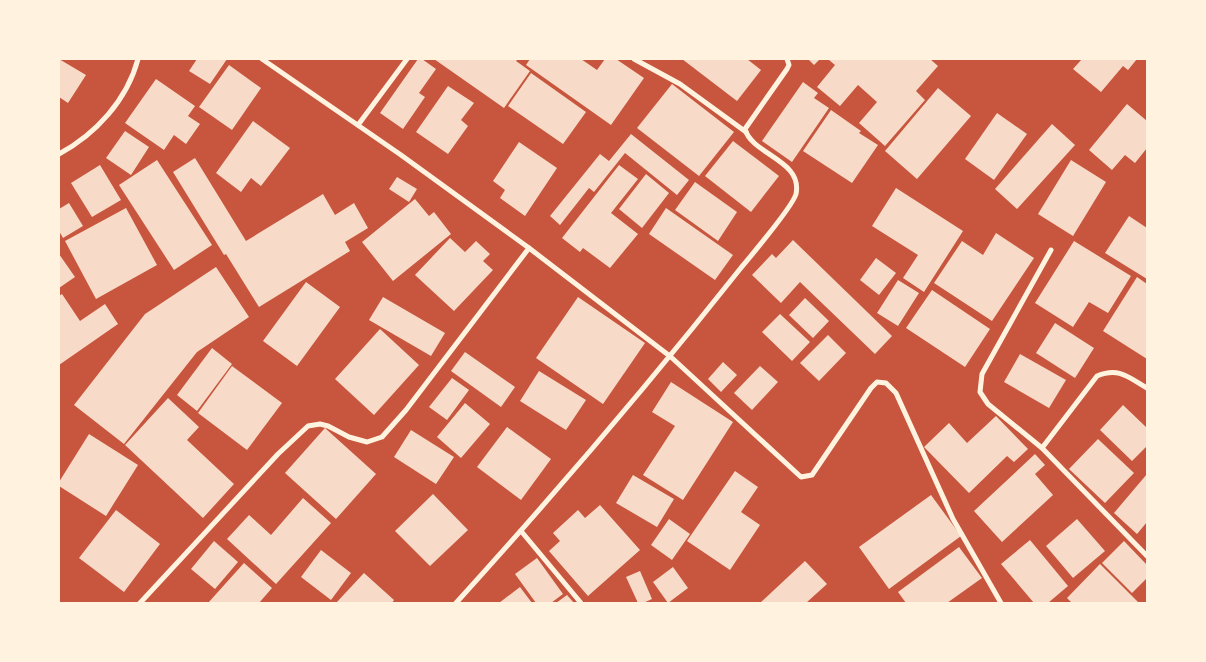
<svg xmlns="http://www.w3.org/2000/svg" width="1206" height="662" font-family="Roboto,sans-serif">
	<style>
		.building { fill: #f7dbc8 }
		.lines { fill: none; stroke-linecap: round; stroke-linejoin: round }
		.minor { stroke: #fff3e0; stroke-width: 5 }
	</style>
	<rect width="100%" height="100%" fill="#c8553d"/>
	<g class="building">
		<path d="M59 59 86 75 68 103 59 97Z"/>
		<path d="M197 59H227L210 84 189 71Z"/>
		<path d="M418 59H422L436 69 419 93 425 97 403 129 380 113Z"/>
		<path d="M434 59H518L516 61 530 71 504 108Z"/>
		<path d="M530 59H581L597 70 605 59H616L644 78 611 125 526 65Z"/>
		<path d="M682 59H747L761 70 737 101Z"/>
		<path d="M808 59H820L814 65Z"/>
		<path d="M831 59H930L938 66 916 91 925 100 885 146 859 123 877 102 858 85 840 106 817 87 835 65 829 60Z"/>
		<path d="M1082 59H1137L1128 70 1123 66 1101 92 1073 69Z"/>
		<path d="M229 65 261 88 232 130 199 107Z"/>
		<path d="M531 73 586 112 563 144 508 106Z"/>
		<path d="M156 79 195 106 188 116 200 124 186 144 174 135 164 150 125 123Z"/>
		<path d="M803 82 818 93 814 98 829 108 792 162 762 141Z"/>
		<path d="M672 84 734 132 699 176 637 128Z"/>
		<path d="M448 86 474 103 461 120 468 126 448 154 416 132Z"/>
		<path d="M938 88 971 116 917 179 885 151Z"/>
		<path d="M1127 104 1147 121V148L1135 163 1125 155 1112 170 1089 150Z"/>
		<path d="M831 110 861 131 859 133 878 145 852 183 803 151Z"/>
		<path d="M997 113 1027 134 994 180 965 159Z"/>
		<path d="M253 121 290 148 261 186 251 178 241 192 216 173Z"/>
		<path d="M1052 124 1075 145 1017 209 995 189Z"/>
		<path d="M125 131 149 147 131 175 106 158Z"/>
		<path d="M631 134 689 180 677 195 625 153 594 192 589 188 560 225 550 216 600 154 609 161Z"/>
		<path d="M733 141 779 176 751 212 705 176Z"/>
		<path d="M519 142 557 168 525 216 500 198 505 190 493 181Z"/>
		<path d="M195 158 246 241 323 194 335 215 354 203 368 228 345 242 350 251 259 307 226 254 224 255 173 172Z"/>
		<path d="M157 160 212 245 174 270 119 185Z"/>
		<path d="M1071 160 1106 182 1073 236 1038 214Z"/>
		<path d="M100 165 121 200 92 217 71 183Z"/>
		<path d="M619 165 638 179 611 213 638 234 610 268 583 248 580 252 562 238Z"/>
		<path d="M646 174 669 193 642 228 619 209Z"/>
		<path d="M397 177 417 189 409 202 389 189Z"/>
		<path d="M695 182 737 212 718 241 675 210Z"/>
		<path d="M896 188 963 231 924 292 903 278 918 255 872 226Z"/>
		<path d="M415 199 429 216 434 212 451 234 393 281 362 242Z"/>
		<path d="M69 203 83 226 63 238 59 231V209Z"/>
		<path d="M126 208 157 265 96 299 65 241Z"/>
		<path d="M666 208 733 255 715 280 649 234Z"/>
		<path d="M1129 216 1147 228V279L1105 253Z"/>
		<path d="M996 233 1034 258 992 321 934 283 962 241 983 255Z"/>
		<path d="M450 238 465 252 476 241 490 254 483 261 493 270 454 311 415 275Z"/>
		<path d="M793 240 892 336 875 354 800 282 781 303 752 275 772 254 776 258Z"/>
		<path d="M1074 241 1131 276 1108 313 1089 302 1073 327 1035 303Z"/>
		<path d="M59 254 75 277 59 288Z"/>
		<path d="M876 258 896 273 879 295 860 280Z"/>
		<path d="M216 267 249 317 197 352 124 444 74 405 145 314Z"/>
		<path d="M1137 277 1147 284V359L1103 331Z"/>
		<path d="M898 280 919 293 898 326 877 313Z"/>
		<path d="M306 282 340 307 297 366 263 341Z"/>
		<path d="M932 290 990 329 965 367 906 328Z"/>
		<path d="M62 294 80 321 105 304 118 324 59 365V296Z"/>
		<path d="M383 297 445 333 431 356 369 320Z"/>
		<path d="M578 297 645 343 603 404 536 358Z"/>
		<path d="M805 298 829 321 813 338 789 315Z"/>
		<path d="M780 314 810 342 792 361 762 332Z"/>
		<path d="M1055 323 1094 348 1075 378 1036 353Z"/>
		<path d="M380 329 419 365 374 415 335 379Z"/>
		<path d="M828 335 846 353 819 381 800 363Z"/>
		<path d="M212 348 232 364 197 411 177 395Z"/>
		<path d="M465 352 515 387 501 407 451 371Z"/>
		<path d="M1020 354 1066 380 1049 408 1004 382Z"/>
		<path d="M723 362 737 375 721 392 708 379Z"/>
		<path d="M232 366 282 403 247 450 198 413Z"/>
		<path d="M760 366 778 382 752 410 734 393Z"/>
		<path d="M539 371 586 400 566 430 520 401Z"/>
		<path d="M452 378 469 390 447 420 429 407Z"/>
		<path d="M671 382 733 422 683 500 643 475 675 426 652 412Z"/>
		<path d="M168 398 199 427 187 440 234 484 203 518 125 445Z"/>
		<path d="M465 403 490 424 461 458 437 437Z"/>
		<path d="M1123 405 1147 428V446L1132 461 1100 430Z"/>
		<path d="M996 416 1028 449 1014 462 1007 456 969 493 924 447 949 423 967 443Z"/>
		<path d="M507 427 551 459 521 500 477 467Z"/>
		<path d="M325 428 376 474 336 519 285 473Z"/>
		<path d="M411 430 454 457 436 484 394 457Z"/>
		<path d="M89 434 138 465 106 516 59 486V482Z"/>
		<path d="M1098 439 1134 473 1105 503 1069 469Z"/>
		<path d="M1035 454 1045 465 1035 474 1053 495 1002 542 974 511Z"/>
		<path d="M735 471 758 487 741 512 760 525 730 570 687 541Z"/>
		<path d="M1147 474V522L1137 534 1114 513Z"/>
		<path d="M633 475 674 499 657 527 616 503Z"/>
		<path d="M433 494 468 530 430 566 395 531Z"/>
		<path d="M931 495 961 536 889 589 859 547Z"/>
		<path d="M303 498 331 523 276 584 227 539 249 515 271 535Z"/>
		<path d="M600 505 640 550 588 596 549 551 560 541 553 533 578 510 585 518Z"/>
		<path d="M116 510 160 544 124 592 79 558Z"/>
		<path d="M669 519 690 534 672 560 651 545Z"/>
		<path d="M1077 519 1105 551 1073 578 1046 546Z"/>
		<path d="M1030 540 1068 586 1048 603H1034L1001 564Z"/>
		<path d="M214 541 238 562 215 589 191 569Z"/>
		<path d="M1124 541 1147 565V578L1132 593 1102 563Z"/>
		<path d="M959 547 982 578 947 603H906L898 592Z"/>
		<path d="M321 550 351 573 331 600 301 577Z"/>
		<path d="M537 558 563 594 551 603H536L515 574Z"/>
		<path d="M805 561 827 584 806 603H760Z"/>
		<path d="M244 563 272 588 259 603H208Z"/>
		<path d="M1100 564 1139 603H1072L1067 598Z"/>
		<path d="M673 567 688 588 668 603 653 582Z"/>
		<path d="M640 571 652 599 643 603H638L626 577Z"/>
		<path d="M364 573 394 600 392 603H336Z"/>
		<path d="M520 587 532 603H499Z"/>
		<path d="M567 595 574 603H556Z"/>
	</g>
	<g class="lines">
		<g class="minor">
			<path d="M262 59 401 155 529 248 671 357 801 477 812 475 871 388 877 382 886 383 896 393 953 519 1001 603"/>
			<path d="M634 59 680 84 746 132"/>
			<path d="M358 125 407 59"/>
			<path d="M59 154C96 134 127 100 138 59"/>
			<path d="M1051 250 982 374 980 392 988 404 1042 448 1147 556"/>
			<path d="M1042 448 1097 376C1119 367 1128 377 1147 388"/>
			<path d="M521 531 581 603"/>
			<path d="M140 603 278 454 308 426 320 424 328 426 349 437 367 442 382 437 406 410 529 248"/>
			<path d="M456 603C554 495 649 384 740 269 750 257 793 206 796 194 803 160 752 155 745 129L787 69 789 65 787 59"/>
		</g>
	</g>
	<rect width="1206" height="662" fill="none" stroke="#fff3e0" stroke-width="120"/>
</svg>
